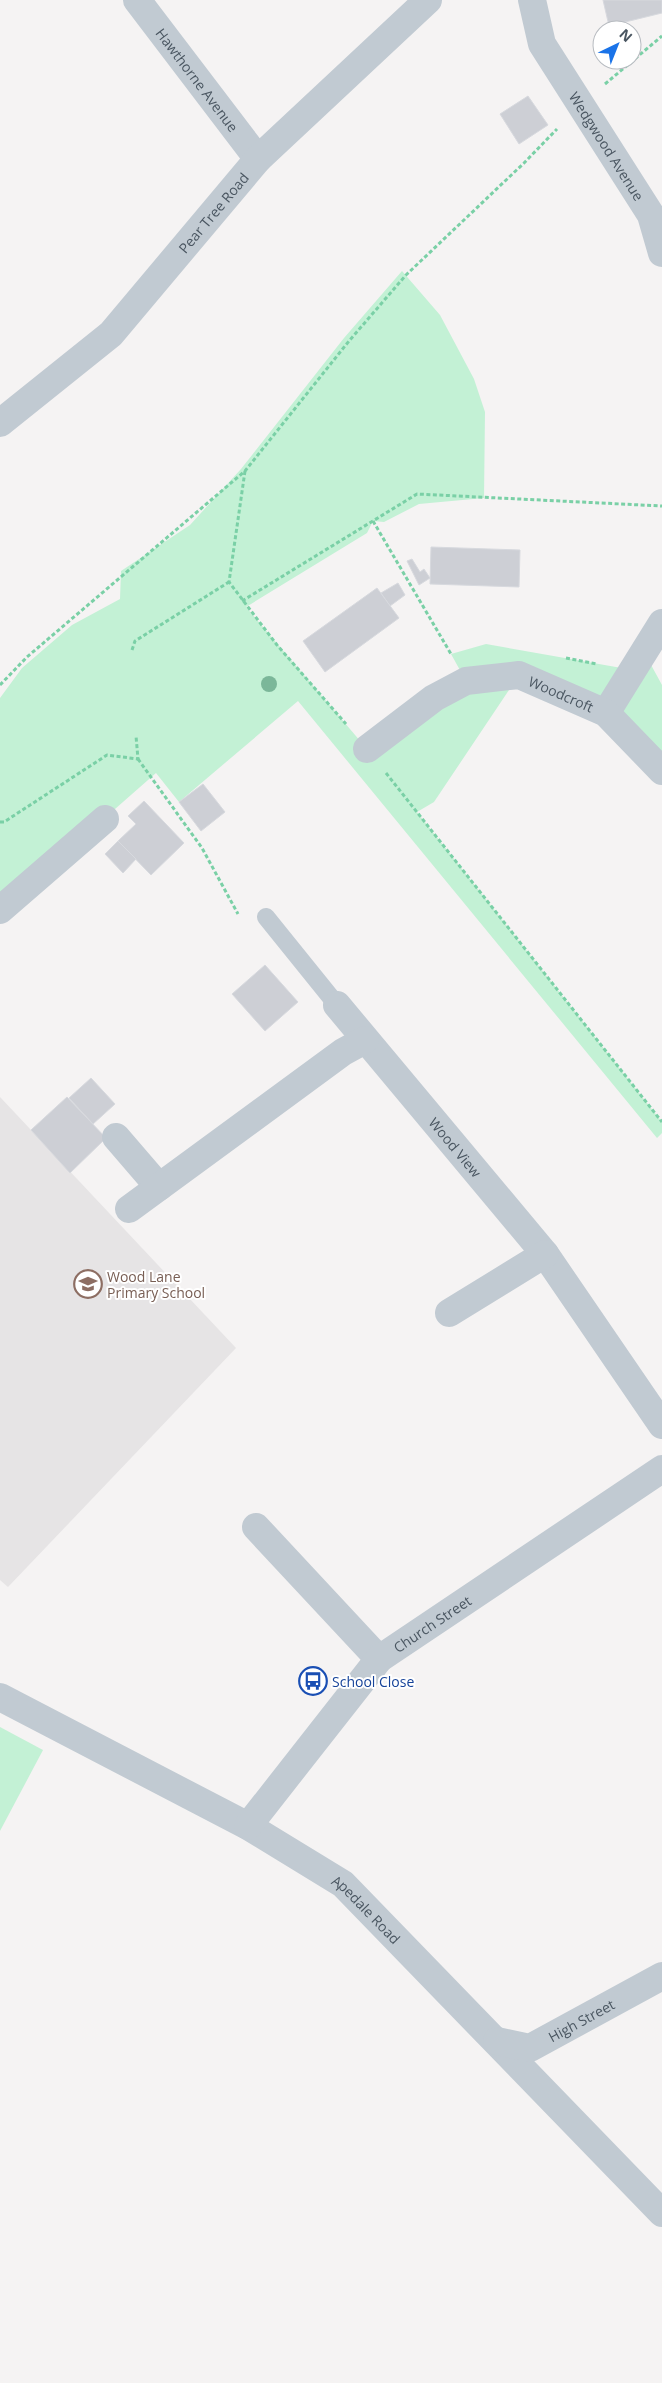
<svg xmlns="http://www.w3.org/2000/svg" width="662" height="2383" font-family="'Open Sans',sans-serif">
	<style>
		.education { fill: #e6e4e5 }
		.green { fill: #c3f1d5 }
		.building { fill: #cdcfd5; stroke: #d7d9de }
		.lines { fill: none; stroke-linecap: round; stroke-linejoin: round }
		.path { stroke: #7ad0a6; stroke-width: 3; stroke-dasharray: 4 2.5; stroke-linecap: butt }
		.lane { stroke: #c1cad2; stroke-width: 18 }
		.street { stroke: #c1cad2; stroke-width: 28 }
		.tree { fill: #7bb799 }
		.labels { text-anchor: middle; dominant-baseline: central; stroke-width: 4; stroke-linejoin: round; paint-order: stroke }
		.street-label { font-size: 14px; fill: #4a5661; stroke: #fff }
		.education-label { font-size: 14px; fill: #785e54; stroke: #fff; text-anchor: start }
		.transit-label { font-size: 14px; fill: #164399; stroke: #fff; text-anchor: start }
	</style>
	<rect width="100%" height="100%" fill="#f5f3f3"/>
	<path class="education" d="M0 1097 236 1348 8 1587 0 1580Z"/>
	<g class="green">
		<path d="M402 271 440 315 474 379 485 412 484 498 419 504 384 522 373 521 367 533 246 607 367 749 466 681 451 654 486 644 633 670 644 652 662 685V771L606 713 519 675 434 802 417 812 662 1122V1133L657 1138 298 701 179 802 156 773 0 910V698L22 668 72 625 120 599 121 571 190 525 241 469 344 338Z"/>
		<path d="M0 1727 43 1750 0 1831Z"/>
	</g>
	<g class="building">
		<path d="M603 0H662V13L609 26Z"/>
		<path d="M528 96 548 125 519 144 500 114Z"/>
		<path d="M431 547 520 550 519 587 430 584Z"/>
		<path d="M412 559 420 572 424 569 430 578 419 585 407 561Z"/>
		<path d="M398 583 405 595 390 606 381 593Z"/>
		<path d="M377 588 399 618 325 672 303 641Z"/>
		<path d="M203 784 225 812 201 831 179 802Z"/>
		<path d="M144 801 184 843 151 875 118 841 136 824 128 816Z"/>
		<path d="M118 841 136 859 123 873 105 854Z"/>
		<path d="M265 965 298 1002 265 1031 232 994Z"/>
		<path d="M91 1078 115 1104 93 1124 69 1098Z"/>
		<path d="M67 1097 106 1138 70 1173 31 1130Z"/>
	</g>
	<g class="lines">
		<g class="path">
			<path d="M605 84 662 36"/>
			<path d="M245 471 229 582 277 645 346 724"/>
			<path d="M373 521 451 654"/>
			<path d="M242 601 417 494 662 506"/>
			<path d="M132 650 135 641 229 582"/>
			<path d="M566 658 597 664"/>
			<path d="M0 685 27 657 245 471 349 341 406 275 524 163 557 129"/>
			<path d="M138 759 202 848 238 914"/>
			<path d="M386 773 662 1122"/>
			<path d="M0 822H4L107 755 138 759 136 736"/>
		</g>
		<path class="lane" d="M266 917 337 1005"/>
		<g class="street">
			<path id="s1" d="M137 0 258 159"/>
			<path id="s2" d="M532 0 542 44 651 215 662 253"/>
			<path id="s3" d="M0 423 111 334 258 159 428 0"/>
			<path d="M606 713 662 623"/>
			<path id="s4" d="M367 749 434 698 466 681 519 675 606 713 662 771"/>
			<path d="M0 910 105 819"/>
			<path id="s5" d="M337 1005 545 1254 662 1425"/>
			<path d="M116 1137 159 1187"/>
			<path d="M129 1209 343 1052 365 1040"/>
			<path d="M449 1313 545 1254"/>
			<path d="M256 1527 379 1659"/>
			<path id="s6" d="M0 1697 248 1826 343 1884 662 2213"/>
			<path id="s7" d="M248 1826 379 1659 662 1469"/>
			<path id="s8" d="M497 2041 530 2048 662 1976"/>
		</g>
	</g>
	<circle class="tree" cx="269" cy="684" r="8"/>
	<defs>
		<symbol id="school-ring" viewBox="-11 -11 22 22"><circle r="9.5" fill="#fff" stroke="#8d6e63" stroke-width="1.5"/><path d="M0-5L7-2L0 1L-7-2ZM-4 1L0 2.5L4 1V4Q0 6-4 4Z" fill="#8d6e63"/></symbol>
		<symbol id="bus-ring" viewBox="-11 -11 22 22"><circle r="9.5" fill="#fff" stroke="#1a4fb4" stroke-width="1.5"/><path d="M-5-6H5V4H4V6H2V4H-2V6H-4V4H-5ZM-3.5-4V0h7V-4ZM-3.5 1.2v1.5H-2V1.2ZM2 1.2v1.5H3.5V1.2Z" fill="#1a4fb4"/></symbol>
	</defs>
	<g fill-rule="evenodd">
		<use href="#school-ring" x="72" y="1268" width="32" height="32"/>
		<use href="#bus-ring" x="297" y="1665" width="32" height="32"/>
	</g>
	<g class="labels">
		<g class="street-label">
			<text stroke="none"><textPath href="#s1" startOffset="100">Hawthorne Avenue</textPath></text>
			<text stroke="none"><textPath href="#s2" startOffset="166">Wedgwood Avenue</textPath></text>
			<text stroke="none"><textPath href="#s3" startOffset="301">Pear Tree Road</textPath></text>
			<text stroke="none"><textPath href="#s4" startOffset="220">Woodcroft</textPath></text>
			<text stroke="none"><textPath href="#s5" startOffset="185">Wood View</textPath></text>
			<text stroke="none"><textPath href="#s7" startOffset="276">Church Street</textPath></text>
			<text stroke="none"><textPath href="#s6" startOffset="425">Apedale Road</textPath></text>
			<text stroke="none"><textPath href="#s8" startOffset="92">High Street</textPath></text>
		</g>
		<g class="education-label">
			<text x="107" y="1276">Wood Lane<tspan x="107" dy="16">Primary School</tspan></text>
		</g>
		<g class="transit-label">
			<text x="332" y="1681">School Close</text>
		</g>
	</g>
	<g transform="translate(617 45) rotate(43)"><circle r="24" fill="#ffffff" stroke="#b7bbc0"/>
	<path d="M0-4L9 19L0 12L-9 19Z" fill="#1a73e8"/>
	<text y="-8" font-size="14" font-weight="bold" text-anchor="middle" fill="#4a5661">N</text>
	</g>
</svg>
